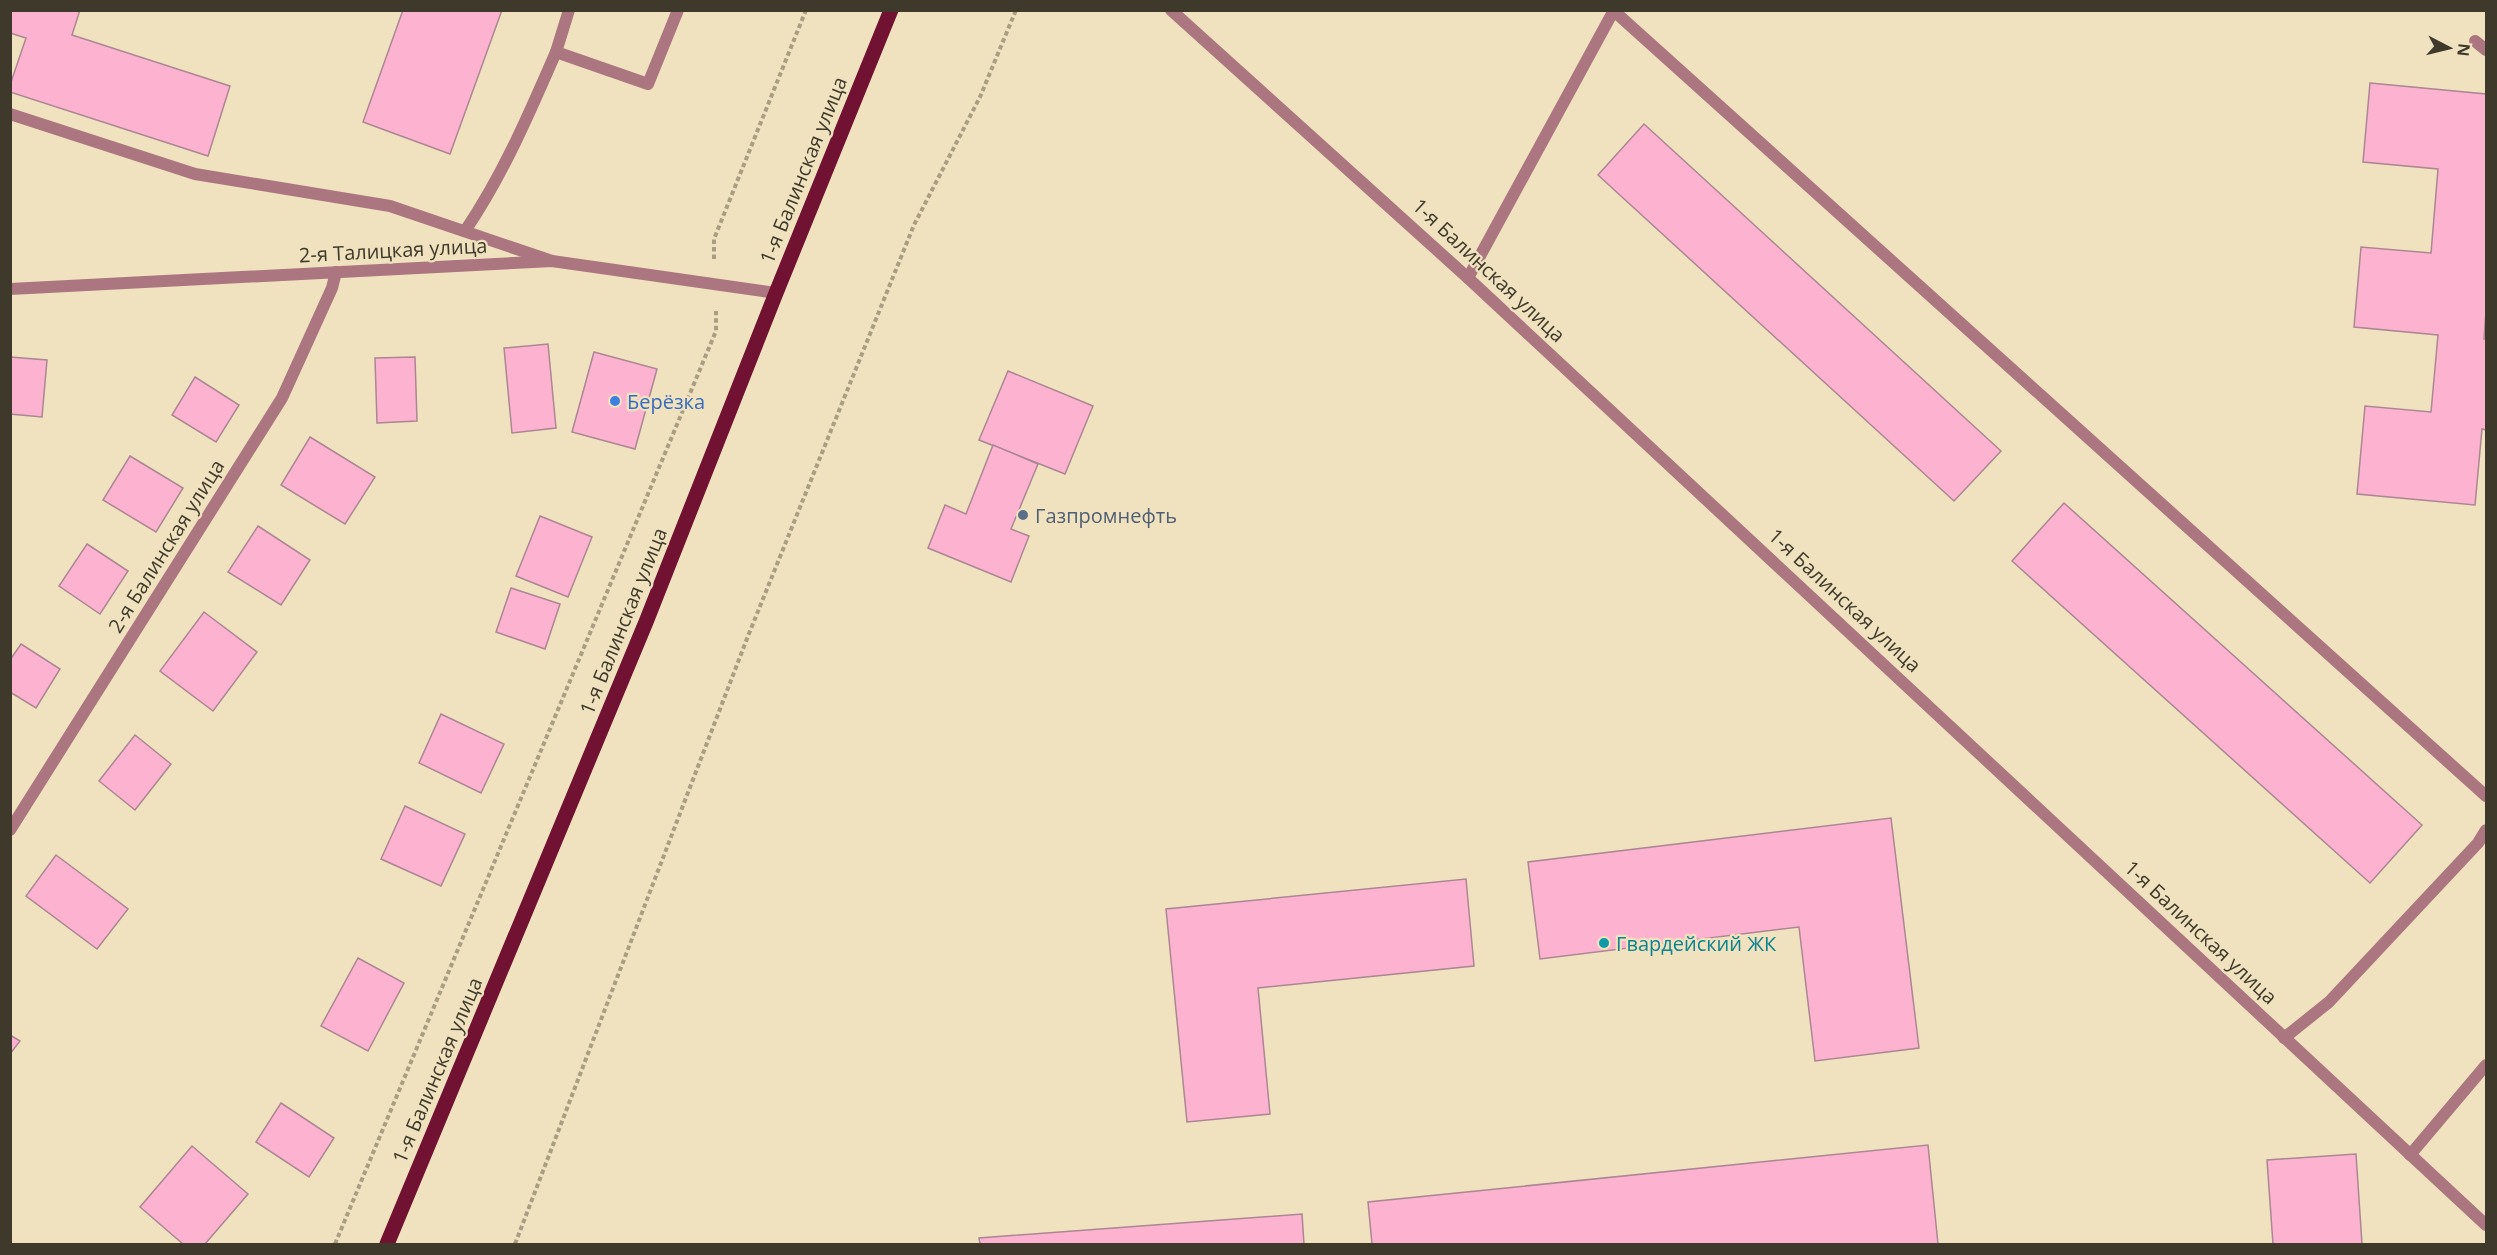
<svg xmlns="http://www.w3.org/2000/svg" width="2497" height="1255" font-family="'Open Sans',sans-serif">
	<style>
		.building { fill: #fdb3cf; stroke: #ab8694; stroke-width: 1.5 }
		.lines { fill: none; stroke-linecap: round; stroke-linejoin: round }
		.path { stroke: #a99e84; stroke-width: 4; stroke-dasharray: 4.5 3; stroke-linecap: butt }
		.service { stroke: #ac7681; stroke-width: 12 }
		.pedestrian { stroke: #ac7681; stroke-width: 12 }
		.minor { stroke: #ac7681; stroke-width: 12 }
		.primary { stroke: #721233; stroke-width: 15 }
		.shop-dot { fill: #3f7fe0; stroke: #f0e2bf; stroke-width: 2 }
		.service-dot { fill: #5c6f8a; stroke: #f0e2bf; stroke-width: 2 }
		.culture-dot { fill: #0f9aa8; stroke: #f0e2bf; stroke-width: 2 }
		.labels { text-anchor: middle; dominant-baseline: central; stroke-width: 4.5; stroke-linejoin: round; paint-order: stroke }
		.street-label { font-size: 20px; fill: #3e392b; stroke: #f0e2bf }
		.shop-label { font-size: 20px; fill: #366cbe; stroke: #f0e2bf; text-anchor: start }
		.service-label { font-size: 20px; fill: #4e5e75; stroke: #f0e2bf; text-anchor: start }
		.culture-label { font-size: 20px; fill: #0d838f; stroke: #f0e2bf; text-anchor: start }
	</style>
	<rect width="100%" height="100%" fill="#f0e2bf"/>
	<g class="building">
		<path d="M10 10H80L72 35 230 86 208 156 10 92V85L26 38 10 33Z"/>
		<path d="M403 10H502L450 154 363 122Z"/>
		<path d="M2370 83 2486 94V311L2484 339H2486V430L2482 429 2475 505 2357 494 2365 406 2431 412 2438 335 2354 327 2361 247 2431 253 2438 169 2363 162Z"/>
		<path d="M1644 124 2001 451 1954 501 1598 175Z"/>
		<path d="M548 344 556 428 512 433 504 348Z"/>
		<path d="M594 352 657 369 635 449 572 432Z"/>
		<path d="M10 357 47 360 42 417 10 414Z"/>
		<path d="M415 357 417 421 377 423 375 358Z"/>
		<path d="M1008 371 1093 406 1065 474 979 440Z"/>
		<path d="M195 377 239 405 216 442 172 415Z"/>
		<path d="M310 437 375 477 345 524 281 485Z"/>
		<path d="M993 445 1038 464 1011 529 1029 536 1011 582 928 548 945 505 966 514Z"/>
		<path d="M130 456 183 488 156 532 103 500Z"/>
		<path d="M2064 503 2422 825 2370 883 2012 561Z"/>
		<path d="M540 516 592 537 568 597 516 576Z"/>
		<path d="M258 526 310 560 281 605 228 572Z"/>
		<path d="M87 544 128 571 100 614 59 586Z"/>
		<path d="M511 588 560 604 545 649 496 632Z"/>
		<path d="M204 612 257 652 213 711 160 671Z"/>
		<path d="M21 644 60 669 36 708 10 692V660Z"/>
		<path d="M441 714 504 744 481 793 419 763Z"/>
		<path d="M135 735 171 764 135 810 99 781Z"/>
		<path d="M405 806 465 834 441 886 381 859Z"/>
		<path d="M1891 818 1919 1048 1815 1061 1799 927 1540 959 1528 862Z"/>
		<path d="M56 855 128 909 97 949 26 896Z"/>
		<path d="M1466 879 1474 966 1258 988 1270 1114 1187 1122 1166 909Z"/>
		<path d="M358 958 404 983 368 1051 321 1026Z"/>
		<path d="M10 1035 20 1041 10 1054Z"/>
		<path d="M281 1103 334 1138 309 1177 256 1142Z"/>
		<path d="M1928 1145 1938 1244H1372L1368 1202Z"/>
		<path d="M192 1146 248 1194 205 1244H183L140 1207Z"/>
		<path d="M2356 1154 2362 1244H2273L2267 1160Z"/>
		<path d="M1302 1214 1304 1244H980L979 1238Z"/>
	</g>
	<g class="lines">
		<g class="path">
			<path d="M714 259V239L806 10"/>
			<path d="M335 1244 716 331V311"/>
			<path d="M515 1244 748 636 914 225 980 97 1016 10"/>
		</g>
		<g class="service">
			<path d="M569 10 556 52 648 84 678 10"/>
			<path d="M1614 11 2486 796"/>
			<path d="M2475 41 2486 50"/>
			<path d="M10 114 195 174 390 206 552 261"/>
			<path d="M2284 1038 2329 1002 2478 843 2486 830"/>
		</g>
		<path class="pedestrian" d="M465 231C503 175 529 114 556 52"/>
		<g class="minor">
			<path d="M1171 10 1468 278 2486 1225"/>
			<path d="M1468 278 1614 10"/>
			<path d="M10 289 552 261 776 293"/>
			<path d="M10 830 282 398 332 288 336 272"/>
			<path d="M2410 1155 2486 1065"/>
		</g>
		<path class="primary" d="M387 1244 646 622 776 293 891 10"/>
	</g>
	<circle class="shop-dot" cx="615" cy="401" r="6"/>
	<circle class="service-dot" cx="1023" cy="515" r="6"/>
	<circle class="culture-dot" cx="1604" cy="943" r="6"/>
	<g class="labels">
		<g class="street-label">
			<text transform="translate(803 170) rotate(-68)">1-я Балинская улица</text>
			<text transform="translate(393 250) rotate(-3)">2-я Талицкая улица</text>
			<text transform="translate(1489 270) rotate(43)">1-я Балинская улица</text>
			<text transform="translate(166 546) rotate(-58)">2-я Балинская улица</text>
			<text transform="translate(1845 600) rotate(43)">1-я Балинская улица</text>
			<text transform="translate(623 621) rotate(-68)">1-я Балинская улица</text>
			<text transform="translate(2201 932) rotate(43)">1-я Балинская улица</text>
			<text transform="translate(437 1070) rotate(-67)">1-я Балинская улица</text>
		</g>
		<g class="shop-label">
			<text x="627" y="401">Берёзка</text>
		</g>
		<g class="service-label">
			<text x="1035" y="515">Газпромнефть</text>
		</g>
		<g class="culture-label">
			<text x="1616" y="943">Гвардейский ЖК</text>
		</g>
	</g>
	<rect width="2497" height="1255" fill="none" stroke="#3e392b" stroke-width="24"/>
	<g transform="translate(2449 48) rotate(97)" stroke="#f0e2bf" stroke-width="4.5" paint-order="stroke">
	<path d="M0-4.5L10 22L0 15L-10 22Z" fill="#3e392b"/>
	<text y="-9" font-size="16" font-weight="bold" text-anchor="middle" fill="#3e392b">N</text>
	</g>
</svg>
